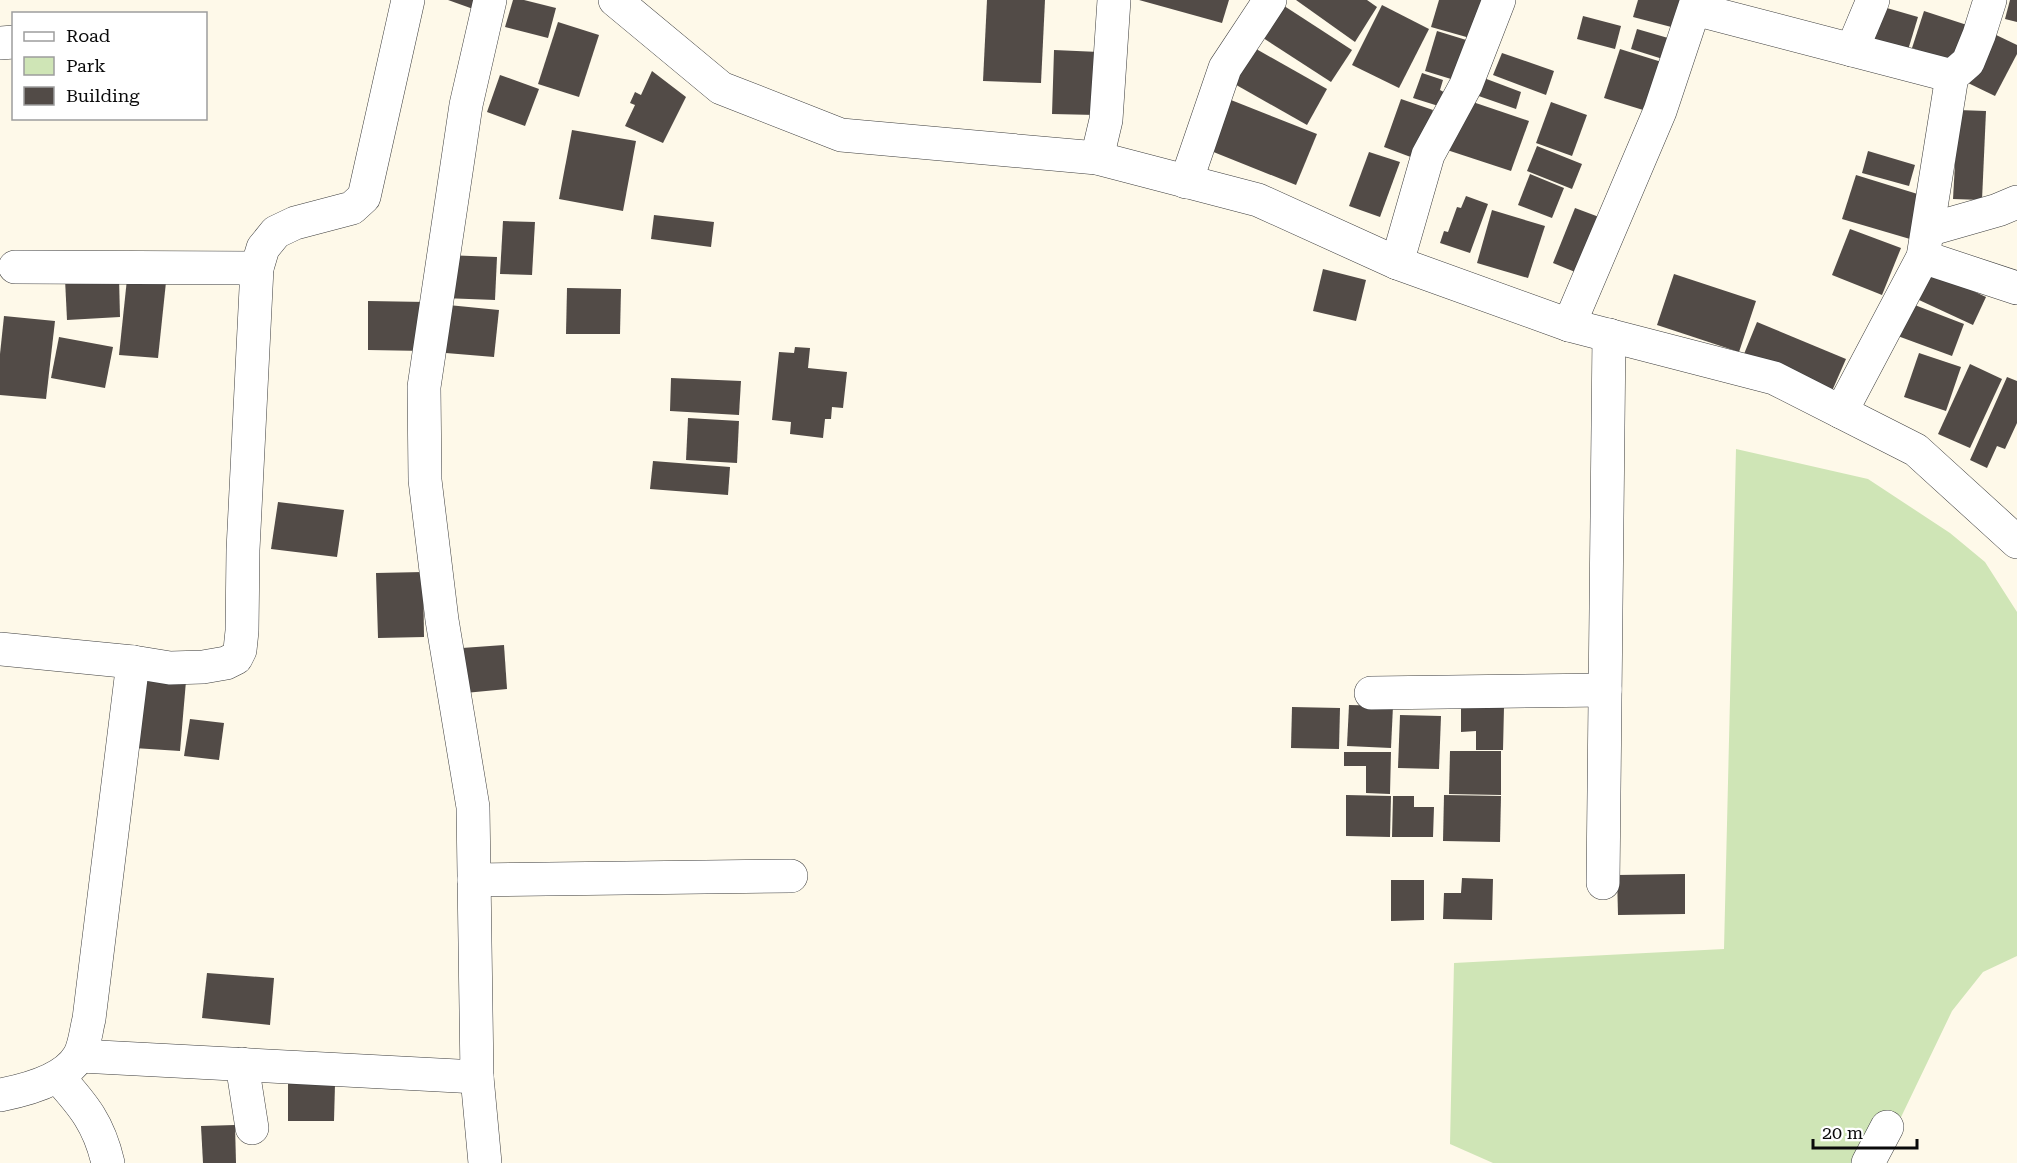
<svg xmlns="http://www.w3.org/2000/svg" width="2017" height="1163" font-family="'Roboto Serif',serif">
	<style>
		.green { fill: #cfe5b6 }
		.building { fill: #524b47 }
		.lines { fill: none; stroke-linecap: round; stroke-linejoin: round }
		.minor-casing { stroke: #3d3d3d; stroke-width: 34 }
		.minor { stroke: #fff; stroke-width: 33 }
	</style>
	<rect width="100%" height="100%" fill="#fef9e9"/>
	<path class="green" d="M1736 449 1868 479 1950 533 1985 562 2017 612V956L1983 972 1952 1011 1879 1163H1493L1450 1144 1454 963 1724 949Z"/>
	<g class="building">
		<path d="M448 0H479L476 10Z"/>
		<path d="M513 0H524L556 8 548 38 505 27Z"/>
		<path d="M987 0H1045L1041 83 983 81Z"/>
		<path d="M1139 0H1229L1222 23Z"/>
		<path d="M1275 0 1352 50 1331 82 1254 32Z"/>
		<path d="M1296 0H1367L1377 7 1355 42Z"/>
		<path d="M1439 0H1489L1477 40 1431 27Z"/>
		<path d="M1638 0H1686L1679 29 1633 17Z"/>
		<path d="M2010 0H2017V22L2005 19Z"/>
		<path d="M1382 5 1429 29 1399 88 1352 65Z"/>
		<path d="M1880 6 1918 17 1908 50 1870 40Z"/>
		<path d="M1924 11 1970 26 1958 63 1912 48Z"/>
		<path d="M1583 16 1621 26 1615 49 1577 39Z"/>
		<path d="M558 22 599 35 579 97 538 84Z"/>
		<path d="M1637 29 1675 40 1669 61 1631 49Z"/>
		<path d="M1437 31 1476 43 1464 83 1425 71Z"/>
		<path d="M1992 33 2017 45V54L1995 96 1966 82Z"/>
		<path d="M1251 46 1327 89 1307 125 1231 82Z"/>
		<path d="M1620 49 1668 64 1653 113 1604 98Z"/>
		<path d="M1054 50 1099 52 1096 115 1052 114Z"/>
		<path d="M1502 53 1554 71 1546 95 1493 75Z"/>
		<path d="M652 71 686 97 663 143 625 126 635 105 630 103 635 92 641 95Z"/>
		<path d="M1422 73 1443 80 1440 90 1453 97 1448 109 1413 98Z"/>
		<path d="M500 75 539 89 525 126 487 112Z"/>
		<path d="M1476 75 1521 92 1516 109 1470 93Z"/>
		<path d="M1461 98 1529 121 1511 171 1444 149Z"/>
		<path d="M1401 99 1433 110 1416 159 1384 147Z"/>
		<path d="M1231 100 1317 134 1296 185 1211 151Z"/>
		<path d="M1551 102 1587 115 1572 156 1536 143Z"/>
		<path d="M1958 110 1986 111 1982 200 1953 199Z"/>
		<path d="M572 130 636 141 623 211 559 199Z"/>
		<path d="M1537 146 1582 164 1572 189 1527 171Z"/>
		<path d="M1868 151 1915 165 1909 186 1862 173Z"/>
		<path d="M1369 152 1400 162 1380 217 1349 206Z"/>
		<path d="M1530 174 1564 188 1552 218 1518 205Z"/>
		<path d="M1856 175 1924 196 1910 239 1842 219Z"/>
		<path d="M1466 196 1488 204 1470 253 1440 243 1444 231 1448 232 1457 207 1461 208Z"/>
		<path d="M1575 208 1607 220 1585 276 1553 263Z"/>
		<path d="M1492 210 1545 226 1528 278 1477 263Z"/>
		<path d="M654 215 714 222 711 247 651 239Z"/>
		<path d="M503 221 535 222 532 275 500 274Z"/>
		<path d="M1850 229 1901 248 1882 295 1832 275Z"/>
		<path d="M445 255 497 257 495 300 443 298Z"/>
		<path d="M1323 269 1366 280 1356 321 1313 311Z"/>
		<path d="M1933 272 1986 297 1973 325 1919 300Z"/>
		<path d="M1674 274 1756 301 1739 352 1657 325Z"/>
		<path d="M119 277 120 317 67 320 65 279Z"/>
		<path d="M127 279 166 282 158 358 119 355Z"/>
		<path d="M567 288 621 289 620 334H566Z"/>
		<path d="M368 301 426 302 425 351 368 350Z"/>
		<path d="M1907 302 1964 324 1952 356 1895 335Z"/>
		<path d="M438 304 499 310 494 357 434 352Z"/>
		<path d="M4 316 55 321 46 399 0 395V354Z"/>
		<path d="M1757 322 1846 359 1832 391 1744 354Z"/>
		<path d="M59 337 113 347 105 388 51 378Z"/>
		<path d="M795 347 810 348 808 368 847 372 843 408 832 407 831 419H825L823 438 790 434 791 422 772 420 779 352 794 353Z"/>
		<path d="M1919 353 1961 367 1946 411 1904 397Z"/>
		<path d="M1970 364 2002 379 1970 448 1938 434Z"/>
		<path d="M2007 377 2017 381V423L2005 449 1997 446 1987 468 1970 460Z"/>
		<path d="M671 378 741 381 739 415 670 411Z"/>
		<path d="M688 418 739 421 737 463 686 460Z"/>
		<path d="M653 461 730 467 728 495 650 489Z"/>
		<path d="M278 502 344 510 337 557 271 549Z"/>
		<path d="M423 572 424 637 378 638 376 573Z"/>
		<path d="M504 645 507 689 465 693 462 648Z"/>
		<path d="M139 678 186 681 180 751 134 748Z"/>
		<path d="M1349 705 1393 706 1391 748 1347 746Z"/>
		<path d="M1292 707 1340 708 1339 749 1291 748Z"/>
		<path d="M1461 707H1504L1503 750H1476V731L1461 732Z"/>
		<path d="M1400 715 1441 716 1439 769 1398 768Z"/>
		<path d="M190 719 224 723 219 760 184 756Z"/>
		<path d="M1450 751H1501V795L1449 794Z"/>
		<path d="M1344 752H1391L1390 794 1366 793V766H1344Z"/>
		<path d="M1346 795 1391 796 1390 837 1346 836Z"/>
		<path d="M1444 795 1501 796 1500 842 1443 841Z"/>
		<path d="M1393 796H1414V807H1434L1433 837H1392Z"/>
		<path d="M1685 874V914L1618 915 1617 875Z"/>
		<path d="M1462 878 1493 879 1492 920 1443 919 1444 893H1461Z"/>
		<path d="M1391 880H1424V920L1391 921Z"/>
		<path d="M207 973 274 978 270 1025 202 1018Z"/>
		<path d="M288 1084H335L334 1121H288Z"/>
		<path d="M235 1125 236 1163H203L201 1126Z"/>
	</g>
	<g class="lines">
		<defs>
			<g id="minor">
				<path d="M615 0 721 88 841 135 1097 158 1258 200 1397 263 1569 325 1774 378 1916 450 2017 542"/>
				<path d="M1695 9 1952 76"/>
				<path d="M0 43 14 42"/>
				<path d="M1852 50 1873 0"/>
				<path d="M1097 158 1106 120 1114 0"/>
				<path d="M1186 182 1225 68 1270 0"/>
				<path d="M1928 230 1998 210 2017 202"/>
				<path d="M1923 257 2017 288"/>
				<path d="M1397 263 1428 155 1466 85 1499 0"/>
				<path d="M15 267 257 268"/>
				<path d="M1569 325 1660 111 1697 0"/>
				<path d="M1841 412 1923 257 1952 76 1968 62 1979 35 1990 0"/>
				<path d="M0 649 133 662 170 668 203 667 226 663 236 658 240 650 242 631 243 550 257 268 263 248 276 232 295 223 352 208 364 197 408 0"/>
				<path d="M1371 693 1605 690"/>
				<path d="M474 880 791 876"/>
				<path d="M1603 883 1609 335"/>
				<path d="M80 1056 477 1077"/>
				<path d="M242 1064 252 1128"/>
				<path d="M58 1077C84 1106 99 1124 108 1163"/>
				<path d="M0 1095C26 1090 65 1080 79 1056 85 1046 86 1030 89 1019L133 662"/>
				<path d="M485 1163 477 1077 473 807 442 620 425 480 424 387 466 105 490 0"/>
				<path d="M1868 1163 1887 1127"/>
			</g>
		</defs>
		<use href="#minor" class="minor-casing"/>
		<use href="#minor" class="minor"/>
	</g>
	<rect x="12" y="12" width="195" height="108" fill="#ffffff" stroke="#9d9d9d" stroke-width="1.5"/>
	<rect x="24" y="32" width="30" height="9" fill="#ffffff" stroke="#9d9d9d" stroke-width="1.5"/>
	<text x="66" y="42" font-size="18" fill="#0a0a0a">Road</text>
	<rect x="24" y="57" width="30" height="18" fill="#cfe5b6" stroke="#9d9d9d" stroke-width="1.5"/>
	<text x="66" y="72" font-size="18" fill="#0a0a0a">Park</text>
	<rect x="24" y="87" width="30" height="18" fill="#524b47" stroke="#9d9d9d" stroke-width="1.5"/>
	<text x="66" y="102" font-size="18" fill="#0a0a0a">Building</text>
	<path d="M1813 1139v9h104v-9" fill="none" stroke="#0a0a0a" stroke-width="3"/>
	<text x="1822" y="1139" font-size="18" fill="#0a0a0a" stroke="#ffffff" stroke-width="4.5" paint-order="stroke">20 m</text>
</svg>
